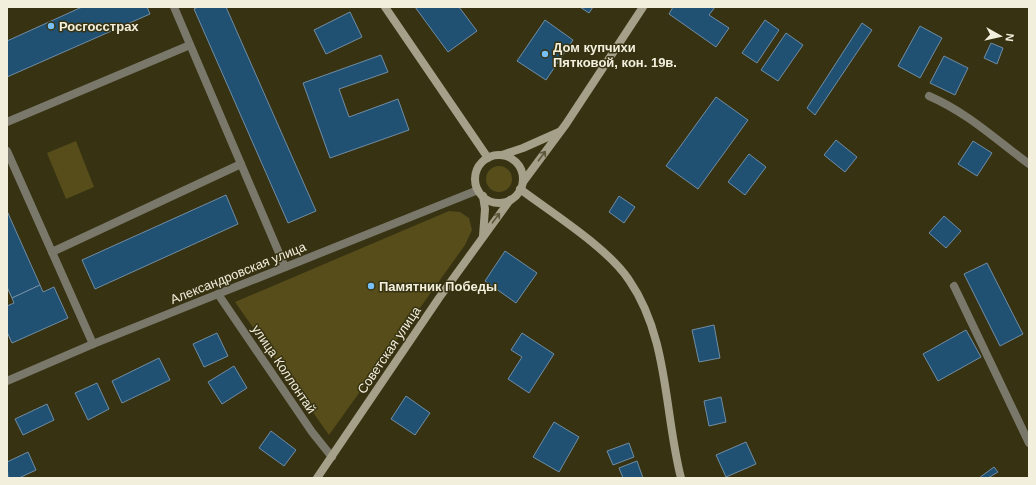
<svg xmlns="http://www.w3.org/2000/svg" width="1036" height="485" font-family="Arial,sans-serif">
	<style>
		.green { fill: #564d1a }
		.building { fill: #205173; stroke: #708da4 }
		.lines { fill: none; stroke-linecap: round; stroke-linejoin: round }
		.service { stroke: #7a786a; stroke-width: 8 }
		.pedestrian { stroke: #7a786a; stroke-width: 8 }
		.minor { stroke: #7a786a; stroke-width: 8 }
		.tertiary { stroke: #7a786a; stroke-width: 8 }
		.secondary { stroke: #a4a089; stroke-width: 8 }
		.oneway { stroke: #5d583c }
		.poi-dot { fill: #76c0f7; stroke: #373212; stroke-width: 1.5 }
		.labels { text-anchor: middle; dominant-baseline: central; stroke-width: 3; stroke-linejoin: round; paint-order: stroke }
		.poi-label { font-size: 13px; font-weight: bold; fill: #f2efdd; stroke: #373212; text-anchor: start }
		.street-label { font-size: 13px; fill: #f2efdd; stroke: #373212 }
	</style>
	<rect width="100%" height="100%" fill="#373212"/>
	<g class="green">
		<path d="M76 141 94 187 66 199 47 153Z"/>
		<circle cx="499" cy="179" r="13"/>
		<path d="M449 211 460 212 469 218 472 230 465 245 329 435 235 302Z"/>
	</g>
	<g class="building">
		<path d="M82 7H147L150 14 7 77V41Z"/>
		<path d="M198 7H226L316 211 288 223 194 9Z"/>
		<path d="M415 7H459L477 31 448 52Z"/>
		<path d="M580 7H593L589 13Z"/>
		<path d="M673 7H715L709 15 729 28 716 47 669 14Z"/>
		<path d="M350 12 362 37 326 54 314 30Z"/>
		<path d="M545 20 573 40 546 80 517 61Z"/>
		<path d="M765 20 779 30 757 63 742 53Z"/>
		<path d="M862 23 872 30 815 115 807 108Z"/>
		<path d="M920 26 942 38 920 78 898 66Z"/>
		<path d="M786 33 803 45 778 81 761 70Z"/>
		<path d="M991 43 1003 48 997 64 984 58Z"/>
		<path d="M381 55 388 72 339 89 349 117 398 99 409 130 330 158 303 83Z"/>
		<path d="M944 56 968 68 955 95 930 83Z"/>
		<path d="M716 97 748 120 698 189 666 166Z"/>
		<path d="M836 140 857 157 845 172 824 155Z"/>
		<path d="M973 141 992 153 977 176 958 164Z"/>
		<path d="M749 154 766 167 745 195 728 182Z"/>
		<path d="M226 195 238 224 95 289 82 260Z"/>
		<path d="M619 196 635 207 624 223 609 212Z"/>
		<path d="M7 211 40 285 12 298 7 287Z"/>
		<path d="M944 216 961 231 946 248 929 233Z"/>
		<path d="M505 251 537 273 516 303 485 281Z"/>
		<path d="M987 263 1023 334 1000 346 964 274Z"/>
		<path d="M40 285 43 292 54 287 68 318 12 343 7 332V306L14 303 12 298Z"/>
		<path d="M714 325 720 358 699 362 692 330Z"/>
		<path d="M966 330 981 357 938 381 923 354Z"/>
		<path d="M217 333 228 356 204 367 193 344Z"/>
		<path d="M522 333 554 354 529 393 508 379 522 357 511 350Z"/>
		<path d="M159 358 170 380 122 403 112 381Z"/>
		<path d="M234 366 247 388 222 404 208 382Z"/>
		<path d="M97 383 109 409 88 420 75 393Z"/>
		<path d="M406 396 430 413 415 435 391 419Z"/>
		<path d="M721 397 726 422 709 426 704 401Z"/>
		<path d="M47 404 54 420 23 435 15 419Z"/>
		<path d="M554 422 579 437 559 472 533 457Z"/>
		<path d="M271 431 296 450 284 466 259 448Z"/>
		<path d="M746 442 756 464 726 477 716 455Z"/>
		<path d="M629 443 634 457 613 465 607 451Z"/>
		<path d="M28 452 36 470 19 478H8L7 462Z"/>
		<path d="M637 461 643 478H623L619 468Z"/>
		<path d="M994 467 998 472 988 478H979Z"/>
	</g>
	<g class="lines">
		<g class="service">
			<path d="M174 7 285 267"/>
			<path d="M7 122 190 45"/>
			<path d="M7 151 93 344"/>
			<path d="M52 252 241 164"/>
		</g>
		<path class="pedestrian" d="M218 294 312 432 332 457"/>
		<g class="minor">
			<path d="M929 96C968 113 995 139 1029 164"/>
			<path d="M954 286 1029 443"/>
		</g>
		<path class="tertiary" d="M7 381 93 344 478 190"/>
		<g class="secondary">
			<path d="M385 7 488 158"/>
			<path d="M502 155 523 148 559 132"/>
			<circle cx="499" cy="179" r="24"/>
			<path d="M523 182 566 124 643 7"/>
			<path d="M520 189C552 213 608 248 629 280 669 338 664 412 681 478"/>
			<path d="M483 196 485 209 483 236"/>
			<path d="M317 478 439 298 510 200"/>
		</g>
	</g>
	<defs><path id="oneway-shaft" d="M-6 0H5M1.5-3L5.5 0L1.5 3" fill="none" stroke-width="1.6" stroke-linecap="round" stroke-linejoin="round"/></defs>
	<g class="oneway">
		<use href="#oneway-shaft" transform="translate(542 156) rotate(-53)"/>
		<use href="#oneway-shaft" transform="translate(496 218) rotate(-53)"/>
	</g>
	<g class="poi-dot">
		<circle cx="51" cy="26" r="4"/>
		<circle cx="545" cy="54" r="4"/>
		<circle cx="371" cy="286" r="4"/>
	</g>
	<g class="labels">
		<g class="poi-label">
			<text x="59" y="26">Росгосстрах</text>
			<text x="553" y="47">Дом купчихи<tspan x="553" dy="15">Пятковой, кон. 19в.</tspan></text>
			<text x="379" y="286">Памятник Победы</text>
		</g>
		<g class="street-label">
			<text transform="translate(238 273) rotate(-22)">Александровская улица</text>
			<text transform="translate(389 350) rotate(-56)">Советская улица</text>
			<text transform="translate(284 369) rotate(56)">улица Коллонтай</text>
		</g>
	</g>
	<rect width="1036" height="485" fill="none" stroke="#f2efdd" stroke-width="16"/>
	<g transform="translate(1000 36) rotate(98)" stroke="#373212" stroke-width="3" paint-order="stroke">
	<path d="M0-3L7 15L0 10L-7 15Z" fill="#f2efdd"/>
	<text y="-6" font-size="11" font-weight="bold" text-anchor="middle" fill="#f2efdd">N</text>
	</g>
</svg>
